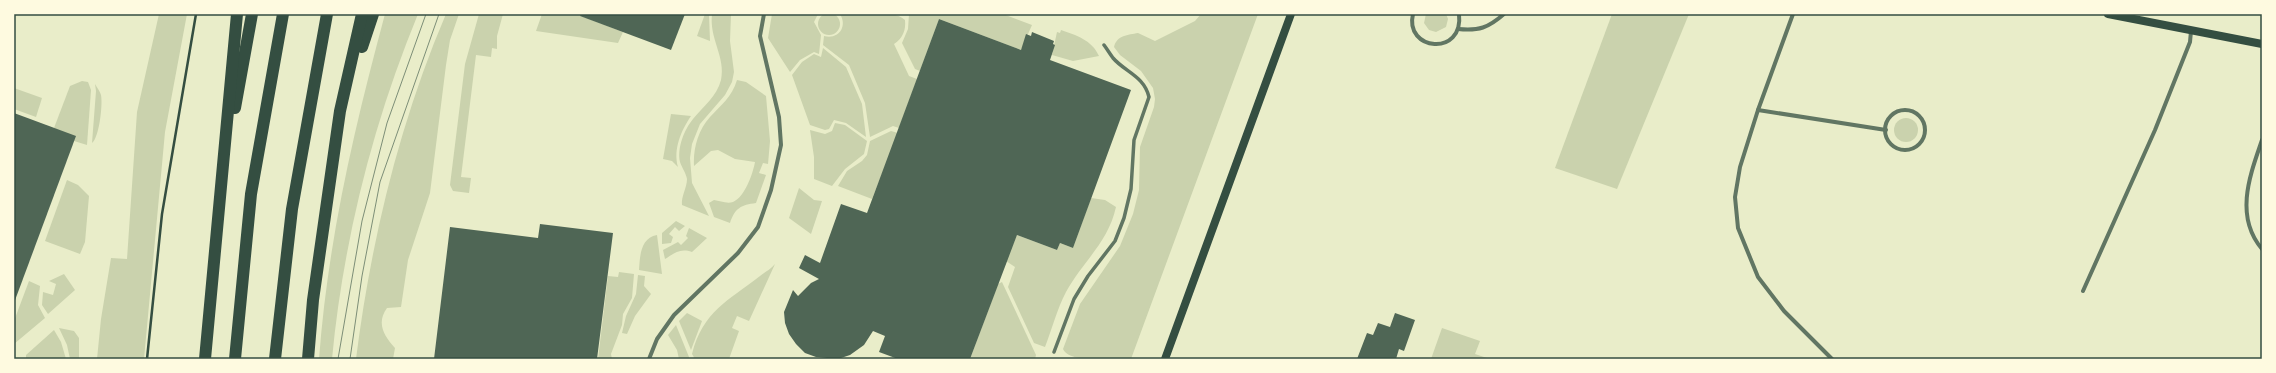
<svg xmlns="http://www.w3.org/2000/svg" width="2276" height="373" font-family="'Space Grotesk',sans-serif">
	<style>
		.green { fill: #cad2ad }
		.building { fill: #4f6655 }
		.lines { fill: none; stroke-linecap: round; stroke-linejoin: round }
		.path { stroke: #344e41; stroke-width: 2.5 }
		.pedestrian { stroke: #617663; stroke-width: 3.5 }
		.minor { stroke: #617663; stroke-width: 4 }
		.secondary { stroke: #344e41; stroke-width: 8 }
		.motorway { stroke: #344e41; stroke-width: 12 }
		.tram { stroke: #7c8e77; stroke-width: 1 }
		.neatline { fill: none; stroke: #344e41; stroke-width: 1.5 }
	</style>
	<rect width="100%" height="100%" fill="#e9edc9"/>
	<g class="green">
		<circle cx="829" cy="24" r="11"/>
		<path d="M159 14H187L165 132 144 359H97L101 319 111 258 127 259 137 112Z"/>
		<path d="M385 14H418C373 123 343 242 332 359H319C328 240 354 129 385 14Z"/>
		<path d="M446 14H459L450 40 446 65 430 193 408 260 401 307 387 308C376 323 384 336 395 348L393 359H356C371 241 399 124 446 14Z"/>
		<path d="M479 14H503L497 36V49L492 48 491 57 476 55 461 177 471 178 469 193 453 191 450 185 465 64Z"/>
		<path d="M542 14H581V16L623 32 618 43 536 31Z"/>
		<path d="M705 14H709L710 41 697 36Z"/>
		<path d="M712 14H731L730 41 734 72 732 82 725 95 700 124 692 144 690 158 692 183 709 216 682 205C681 196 687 188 687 179 686 173 682 168 680 162 677 148 684 130 693 119 703 107 717 96 721 80 726 57 709 39 712 14Z"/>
		<path d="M772 14H818L814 22 821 35 819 54 814 52 800 60 790 72 768 38Z"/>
		<path d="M840 14C856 14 893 9 905 20 906 30 903 38 894 44L909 76 917 79 899 128 893 126 870 137 865 103 849 65 823 45 824 36C838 40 848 27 840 14Z"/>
		<path d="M909 14H1003L1032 25 1021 50 939 19 920 71 915 69 902 43 908 29Z"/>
		<path d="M1201 14H1258L1131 359C1117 359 1069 364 1063 349L1080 304 1120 246 1133 214 1139 190 1140 147 1154 107 1155 99 1153 88 1141 71 1120 55 1114 47C1117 35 1128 35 1138 33L1155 41 1195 21Z"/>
		<path d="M1426 14H1446L1448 19 1446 27 1436 32 1429 30 1424 23Z"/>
		<path d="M1612 14H1689L1617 189 1555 168Z"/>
		<path d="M1061 30C1076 35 1092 40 1099 56L1073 61 1052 55 1057 32 1060 33Z"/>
		<path d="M823 48 846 67 862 104 866 137 846 123 834 120 829 129 825 130 810 125 792 75 802 62 814 54 821 57Z"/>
		<path d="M737 80 746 82 766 96 770 141 768 164 763 163 759 173 766 175 756 203C741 205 735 208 730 223L714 217 709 203 714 200C720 201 727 204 733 202 745 197 753 173 755 162L735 159 718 150 711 151 694 166C693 149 698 130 710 117 721 105 732 97 737 80Z"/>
		<path d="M82 81 88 82 91 90 87 145 74 141 54 128 70 86Z"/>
		<path d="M95 84C97 88 100 91 101 95 103 105 99 138 92 143L96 91Z"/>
		<path d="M14 88 42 98 36 117 14 109Z"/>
		<path d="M671 114 691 116C681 131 673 149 678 167L672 161 663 159Z"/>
		<circle cx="1906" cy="130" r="12"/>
		<path d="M835 123 845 125 867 141 864 154 845 169 832 186 814 179V157L810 130 825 134 832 131Z"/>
		<path d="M891 131 898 133 872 199 838 186 847 171 862 161 867 155 870 141Z"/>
		<path d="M67 180 78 185 89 196 85 242 80 254 45 241Z"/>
		<path d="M799 188 814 200 822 201 811 234 789 218Z"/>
		<path d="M1091 198 1105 200 1116 207C1108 243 1083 261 1066 292 1057 309 1052 329 1045 347L1034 343 1008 287 1015 267 1006 261 1017 235 1057 250 1060 243 1073 248Z"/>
		<path d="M676 221 685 226 679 231 675 227 669 234 673 237 671 243 662 244V233Z"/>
		<path d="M689 228 707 238 692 252C680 248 675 253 665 259L663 250 678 242 681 245 688 238 686 236Z"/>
		<path d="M657 235 662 274 639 270C640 257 640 238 657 235Z"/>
		<path d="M775 264 749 321 737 316 732 328 739 331 729 359H695L692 354C703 311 728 301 760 276 765 272 771 269 775 264Z"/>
		<path d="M619 272 634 274 632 298 623 314 622 325 611 354 612 359H598L608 276 618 277Z"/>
		<path d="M64 274 75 290 48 314 42 305 43 292 53 295 56 284 49 281Z"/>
		<path d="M638 275 645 276 644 286 651 294 635 316 627 334 622 333 626 316 636 294Z"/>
		<path d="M29 281 40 286 38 305 45 318 14 344V321Z"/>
		<path d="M1002 282 1036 355 1035 359H970L998 284Z"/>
		<path d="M687 313 702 321 691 350 679 321Z"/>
		<path d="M676 325 689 357V359H679L677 350 668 335Z"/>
		<path d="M59 328 74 331 79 338V359H70L67 345Z"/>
		<path d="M1442 328 1480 341 1475 354 1490 359H1431Z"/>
		<path d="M54 330 61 342 66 359H26V355Z"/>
	</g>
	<g class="building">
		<path d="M581 14H685L671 50 580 16Z"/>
		<path d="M939 19 1021 50 1026 34 1031 36 1032 32 1054 41 1053 44 1055 45 1050 60 1131 90 1073 248 1060 243 1057 250 1017 235 970 359H898L879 352 885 336 873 331 864 345 850 355 838 359 816 357 805 353 796 344 789 334 785 323 784 312 793 290 798 296 811 283 819 279 799 268 805 255 820 263 841 204 867 213Z"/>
		<path d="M14 113 76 136 14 303Z"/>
		<path d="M540 224 613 233 597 359H434L450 227 538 238Z"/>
		<path d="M1395 313 1415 320 1404 351 1399 349 1396 359H1357L1367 333 1373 335 1378 323 1390 327Z"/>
	</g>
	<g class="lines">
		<path class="path" d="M147 359 162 214 196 14"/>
		<path class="pedestrian" d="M1054 352 1074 299 1088 276 1115 241 1124 218 1131 189 1134 140 1149 97C1144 76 1125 72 1113 58 1110 54 1107 49 1104 45"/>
		<g class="minor">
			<path d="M1413 14C1404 51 1464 57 1459 14"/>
			<path d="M1793 14 1758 110 1740 167 1735 197 1738 228 1758 277 1784 311 1832 359"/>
			<path d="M1458 29C1479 31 1488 28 1504 14"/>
			<path d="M1758 110 1886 130"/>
			<circle cx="1905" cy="130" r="20"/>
			<path d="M2262 140C2250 175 2234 216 2262 249"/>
			<path d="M2083 291 2155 130 2190 42 2191 31"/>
			<path d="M649 359 657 339 674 315 738 253 758 227 771 190 781 145 779 117 760 36 764 14"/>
		</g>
		<g class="secondary">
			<path d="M2108 14 2262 44"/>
			<path d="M1165 359 1291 14"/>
		</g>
		<g class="motorway">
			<path d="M362 47 373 14"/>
			<path d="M235 108 252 14"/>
			<path d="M205 359 237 14"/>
			<path d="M235 359 251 194 283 14"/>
			<path d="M275 359 292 209 327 14"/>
			<path d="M308 359 313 300 340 111 362 14"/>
		</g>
		<g class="tram">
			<path d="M338 359 362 221 387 123 426 14"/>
			<path d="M350 359 362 276 380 182 439 14"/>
		</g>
	</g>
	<rect width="2276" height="373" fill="none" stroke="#fefae0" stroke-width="30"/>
	<rect x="15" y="15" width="2246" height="343" class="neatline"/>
</svg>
